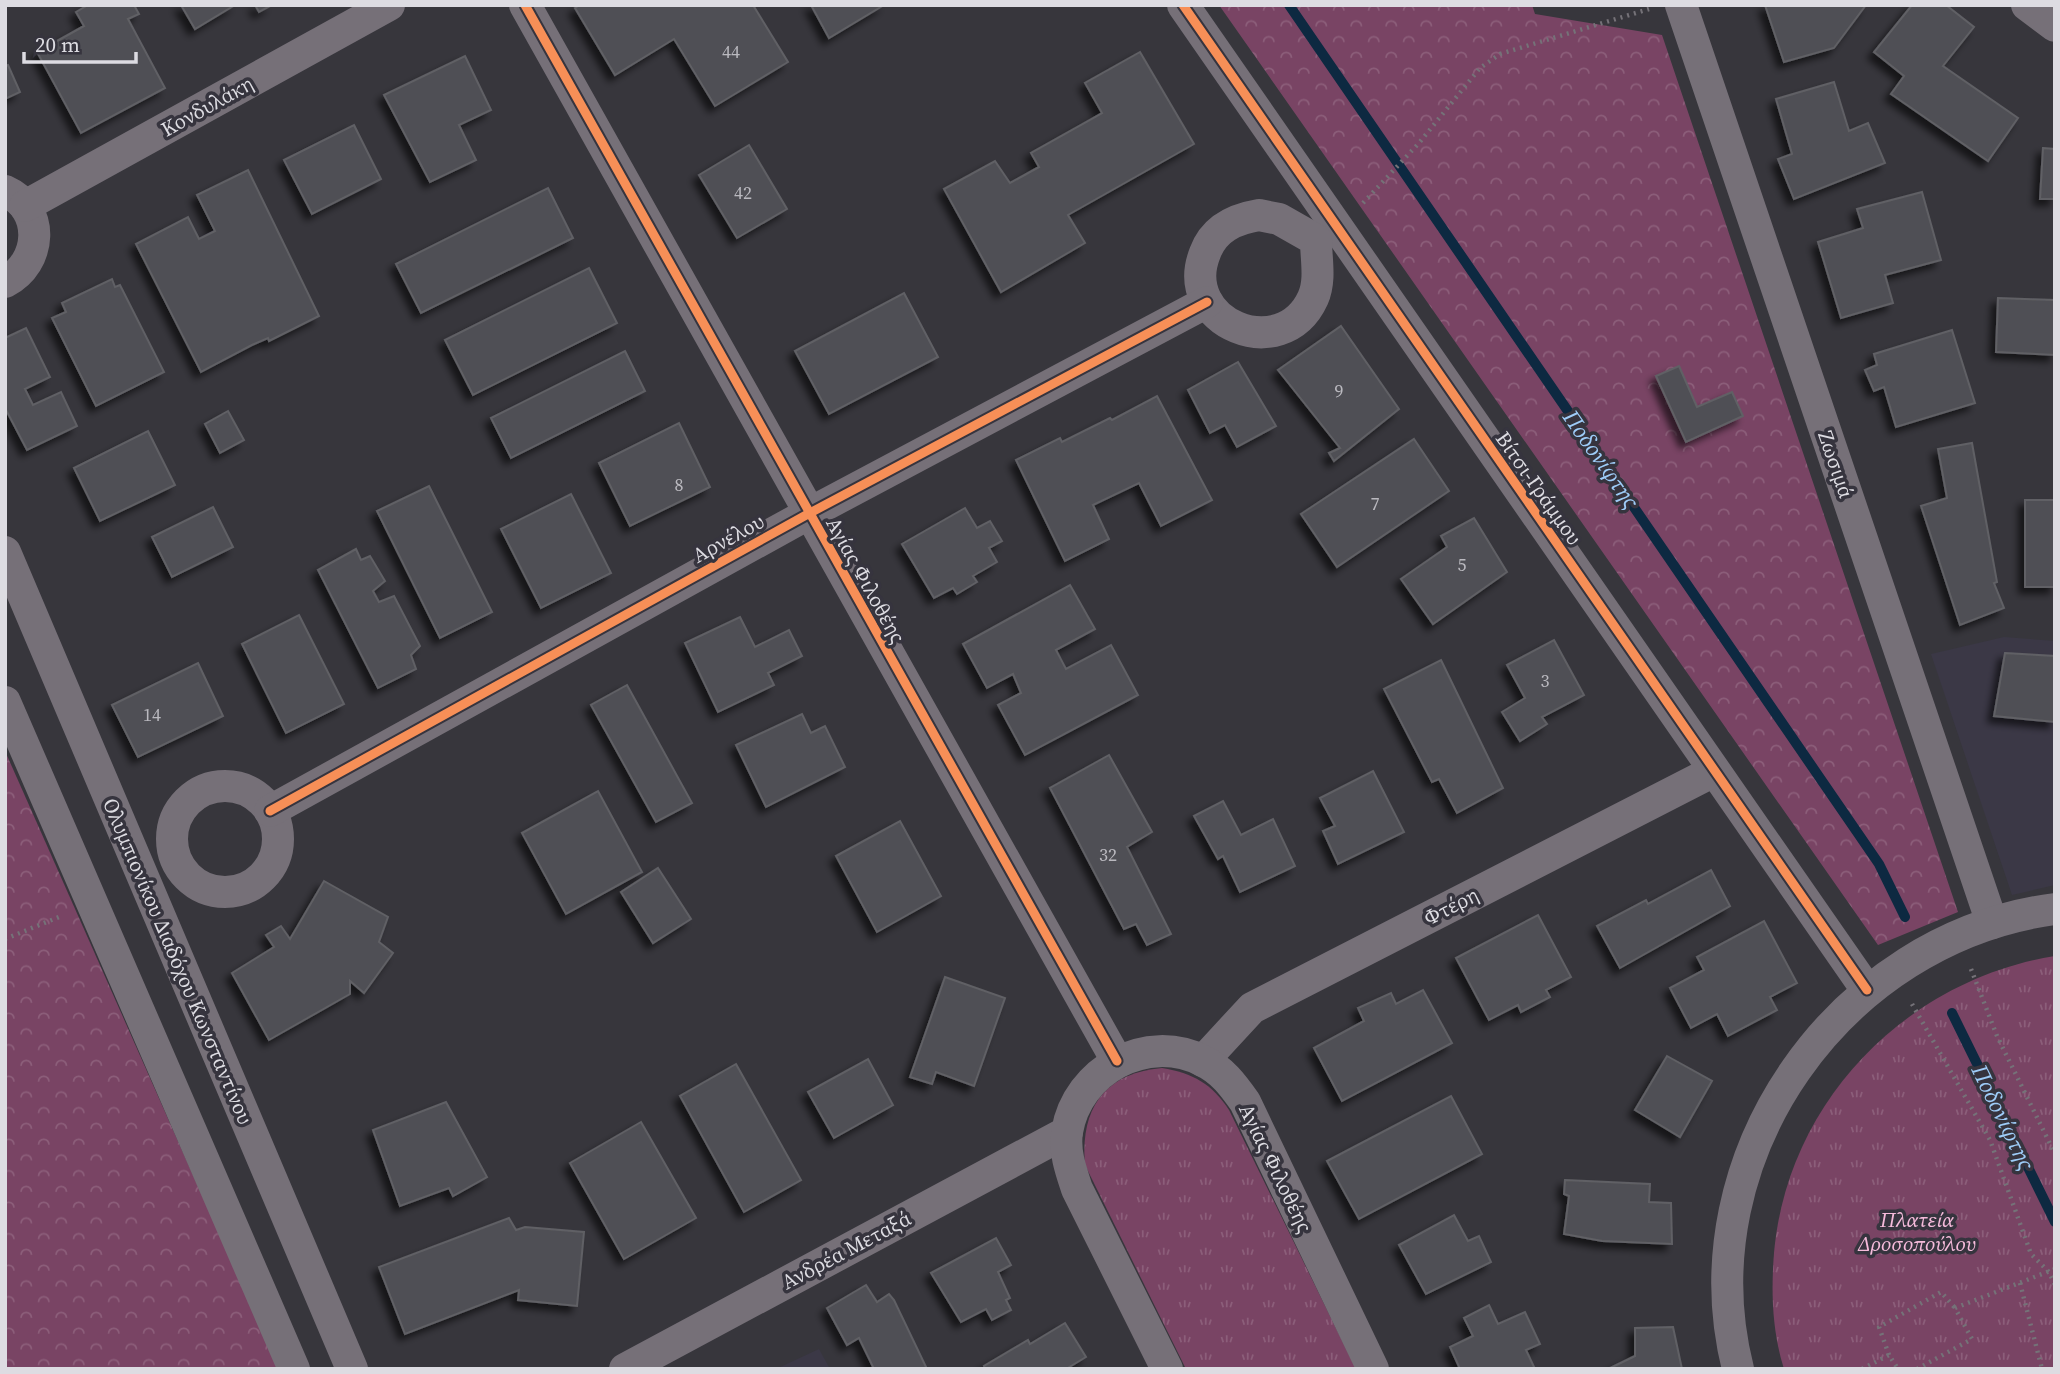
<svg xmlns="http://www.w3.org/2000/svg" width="2060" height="1374" font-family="'Source Serif 4',serif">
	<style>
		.built { fill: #3b3846 }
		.forest { fill: url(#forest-crowns) }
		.park { fill: url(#park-tufts) }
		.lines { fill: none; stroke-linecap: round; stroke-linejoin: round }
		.stream { stroke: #0d2941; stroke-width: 10 }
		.building { fill: #505055; stroke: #606065; stroke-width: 2; filter: url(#shadow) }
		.path { stroke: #757278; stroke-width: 4.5; stroke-dasharray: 2 5; stroke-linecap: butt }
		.street { stroke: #767078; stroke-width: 32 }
		.cycleway-casing { stroke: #36343e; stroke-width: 13 }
		.cycleway { stroke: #f78f57; stroke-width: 9 }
		.labels { text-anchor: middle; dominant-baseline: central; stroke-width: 7; stroke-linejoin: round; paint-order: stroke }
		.number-label { font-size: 18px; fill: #bab9bf }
		.street-label { font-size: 21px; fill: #dddce2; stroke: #36343e }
		.park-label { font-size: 21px; font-style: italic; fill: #f6bbdb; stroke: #36343e }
		.water-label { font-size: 23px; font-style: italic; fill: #9eccf8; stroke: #36343e }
	</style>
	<defs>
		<pattern id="forest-crowns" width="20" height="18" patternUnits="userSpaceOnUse" patternTransform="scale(1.75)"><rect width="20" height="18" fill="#794464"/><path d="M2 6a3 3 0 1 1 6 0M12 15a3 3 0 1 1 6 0" fill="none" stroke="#8c5e7a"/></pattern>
		<pattern id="park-tufts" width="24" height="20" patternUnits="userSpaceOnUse" patternTransform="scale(1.75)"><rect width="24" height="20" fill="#794464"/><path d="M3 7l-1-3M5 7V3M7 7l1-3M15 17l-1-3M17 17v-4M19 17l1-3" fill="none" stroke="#8c5e7a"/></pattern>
		<filter id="shadow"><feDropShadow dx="-6" dy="6" stdDeviation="3.5" flood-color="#0009"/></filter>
	</defs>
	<rect width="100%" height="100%" fill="#37363c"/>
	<g class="built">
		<path d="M2004 637 2055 641V885L2012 895 1931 654Z"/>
		<path d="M819 1349 830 1369H776Z"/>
	</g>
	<g class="forest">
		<path d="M1219 5H1532L1535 14 1662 35 1958 912 1878 945Z"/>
		<path d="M5 751 279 1369H5Z"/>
	</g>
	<g class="park">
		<path d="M2055 956V1369H1784C1772 1331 1771 1292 1774 1253 1787 1102 1906 980 2055 956Z"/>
		<path d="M1162 1068C1193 1073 1212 1084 1229 1110L1356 1369H1186L1085 1165C1080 1109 1104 1073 1162 1068Z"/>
	</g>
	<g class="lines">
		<g class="stream">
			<path d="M1289 5 1879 864 1905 917"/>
			<path d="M1952 1013 2055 1222"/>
		</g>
	</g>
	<g class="building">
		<path d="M88 5H134L139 14 128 19 165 88 81 133 37 52 84 26 76 12Z"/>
		<path d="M181 5H235L195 29Z"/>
		<path d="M255 5H272L259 12Z"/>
		<path d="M580 5H753L788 62 715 106 674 39 615 75 575 8Z"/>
		<path d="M811 5H884L829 38Z"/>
		<path d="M1765 5H1866L1834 48 1784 62Z"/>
		<path d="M1912 5H1946L1974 27 1943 66 2018 118 1988 161 1891 94 1904 76 1874 52Z"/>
		<path d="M1140 52 1194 144 1068 215 1085 243 1001 292 944 189 995 161 1010 183 1039 167 1031 153 1102 113 1085 83Z"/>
		<path d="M465 56 491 110 459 125 476 160 430 182 384 95Z"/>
		<path d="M8 65 20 92 5 99V66Z"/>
		<path d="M1834 82 1849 131 1868 123 1885 163 1794 199 1778 159 1792 154 1776 99Z"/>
		<path d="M354 125 381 179 312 214 284 160Z"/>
		<path d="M749 145 787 209 737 238 699 175Z"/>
		<path d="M2043 148 2055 149V199H2040Z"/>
		<path d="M248 170 319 316 269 341 268 338 252 345 201 372 136 244 188 217 199 239 215 231 197 195Z"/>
		<path d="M548 188 573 238 421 313 396 264Z"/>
		<path d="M1922 192 1941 260 1885 275 1893 303 1841 318 1818 242 1863 228 1857 209Z"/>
		<path d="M589 268 617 323 473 395 445 340Z"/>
		<path d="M112 279 115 287 120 285 164 372 96 406 52 318 66 312 62 303Z"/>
		<path d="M904 293 938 357 829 414 795 351Z"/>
		<path d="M1998 298 2055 300V355L1996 352Z"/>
		<path d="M1341 326 1399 409 1334 461 1329 453 1340 448 1278 370Z"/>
		<path d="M26 328 50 377 25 389 33 405 61 392 77 426 27 450 5 408V338Z"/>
		<path d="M1952 330 1975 403 1896 427 1884 387 1874 391 1865 370 1877 365 1874 354Z"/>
		<path d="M625 351 645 391 511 458 491 418Z"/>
		<path d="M1238 362 1276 426 1237 447 1225 425 1210 433 1188 390Z"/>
		<path d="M1679 366 1697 407 1732 392 1743 416 1686 442 1656 376Z"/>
		<path d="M1157 396 1212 500 1161 526 1139 483 1093 505 1109 539 1065 561 1016 460 1060 438 1062 442 1110 418 1112 420Z"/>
		<path d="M228 411 244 440 220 453 205 424Z"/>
		<path d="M679 423 710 487 630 526 599 463Z"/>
		<path d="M148 431 175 485 100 521 74 468Z"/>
		<path d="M1414 439 1449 491 1337 567 1301 514Z"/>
		<path d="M1972 443 1997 582 1994 583 2004 608 1960 625 1921 506 1947 498 1938 449Z"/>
		<path d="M429 486 492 612 440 638 377 511Z"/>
		<path d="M571 494 611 573 541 608 501 529Z"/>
		<rect x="2025" y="500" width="30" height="87"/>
		<path d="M213 507 233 547 172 577 152 537Z"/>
		<path d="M965 508 977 528 990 521 1002 541 989 548 997 562 973 576 977 582 957 594 953 588 934 598 902 544Z"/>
		<path d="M1474 518 1507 572 1433 624 1401 579 1447 547 1441 536Z"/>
		<path d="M356 549 361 560 370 556 385 581 373 591 379 602 394 596 420 646 411 655 416 669 378 688 318 570Z"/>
		<path d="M1070 585 1095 629 1056 650 1066 669 1111 645 1138 695 1025 755 998 705 1021 693 1013 674 987 688 963 644Z"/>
		<path d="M299 615 344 704 286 733 242 644Z"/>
		<path d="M740 617 755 647 789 630 802 656 768 673 774 685 718 712 685 643Z"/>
		<path d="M1554 640 1584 695 1542 717 1547 724 1520 741 1502 712 1525 698 1507 665Z"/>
		<path d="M2005 653 2055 656V722L1994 716Z"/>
		<path d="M1441 660 1503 788 1457 813 1439 779 1432 782 1384 689Z"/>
		<path d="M198 663 223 716 138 757 112 705Z"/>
		<path d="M627 685 692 803 656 822 591 705Z"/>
		<path d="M802 714 811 733 825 726 845 767 766 807 736 745Z"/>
		<path d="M1109 755 1152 832 1127 847 1171 934 1147 945 1136 924 1124 929 1050 788Z"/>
		<path d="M1373 771 1404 832 1338 864 1323 831 1335 826 1320 798Z"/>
		<path d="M598 791 642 872 566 914 522 833Z"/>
		<path d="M1223 801 1241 835 1273 819 1295 866 1240 892 1223 856 1218 859 1194 816Z"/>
		<path d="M900 821 941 896 877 932 836 856Z"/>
		<path d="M658 868 691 919 653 943 621 892Z"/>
		<path d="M1711 870 1730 906 1620 968 1597 926 1646 900 1648 904Z"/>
		<path d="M324 881 388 917 379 942 393 953 364 993 350 981V994L269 1040 232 973 274 947 266 935 281 926 290 939Z"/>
		<path d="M1538 915 1571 977 1546 990 1550 997 1521 1012 1518 1005 1489 1020 1456 958Z"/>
		<path d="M1764 921 1797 983 1770 997 1777 1010 1728 1036 1717 1014 1691 1028 1670 988 1704 970 1697 957Z"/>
		<path d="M945 977 1005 998 974 1086 936 1072 932 1084 910 1077Z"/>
		<path d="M1423 990 1452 1043 1342 1101 1314 1048 1364 1021 1358 1008 1391 993 1396 1004Z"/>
		<path d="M1667 1056 1712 1081 1680 1137 1635 1110Z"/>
		<path d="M868 1059 893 1105 834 1138 808 1092Z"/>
		<path d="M736 1064 801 1180 744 1212 680 1096Z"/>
		<path d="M1451 1096 1482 1154 1359 1219 1327 1161Z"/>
		<path d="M446 1102 487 1177 453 1196 449 1188 400 1206 373 1130Z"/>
		<path d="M641 1122 696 1218 624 1259 570 1163Z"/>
		<path d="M1565 1180 1650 1184 1649 1202 1671 1203 1672 1244 1602 1241 1564 1234 1569 1196 1564 1194Z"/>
		<path d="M1454 1215 1468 1241 1479 1236 1491 1262 1426 1294 1399 1245Z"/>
		<path d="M509 1218 516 1230 525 1227 584 1232 577 1306 518 1300 519 1290 405 1334 379 1267Z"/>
		<path d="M996 1238 1011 1265 998 1272 1010 1298 1006 1300 1011 1310 992 1320 986 1309 961 1322 931 1273Z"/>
		<path d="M866 1285 877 1302 889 1294 894 1300 927 1369H874L859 1338 847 1345 827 1308Z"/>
		<path d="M1489 1305 1498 1324 1525 1312 1540 1344 1526 1350 1535 1369H1460L1450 1347 1473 1336 1464 1318Z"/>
		<path d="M1065 1323 1086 1357 1066 1369H985L984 1366 1028 1340 1030 1344Z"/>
		<path d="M1673 1327 1682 1369H1608L1635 1356V1328Z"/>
	</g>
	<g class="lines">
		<g class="path">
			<path d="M1363 203 1419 143 1480 68 1500 54 1649 9"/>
			<path d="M5 939 59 917"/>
			<path d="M1971 969 1997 1036 2055 1154"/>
			<path d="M1912 1004 1990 1140 2031 1254 2049 1272 2055 1285"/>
			<path d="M2020 1283 2042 1369"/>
			<path d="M1889 1355 1879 1327 1941 1292 1955 1308"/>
			<path d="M1862 1369 1889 1355 1898 1369"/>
			<path d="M1917 1369 1972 1339 1955 1308 2055 1269"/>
		</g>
		<g class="street">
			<path d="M525 5 1117 1061"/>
			<path d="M1183 5 1867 990"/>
			<path d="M1681 5 1992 923"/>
			<path d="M2027 5 2055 26"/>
			<path d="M5 191C46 209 42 263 5 282"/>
			<path d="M25 206 389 5"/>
			<path d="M1259 215 1279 219 1316 240C1316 259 1321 280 1313 298 1282 366 1177 323 1205 253 1214 228 1235 219 1259 215Z"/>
			<path d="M5 552 352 1369"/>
			<path d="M5 702 294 1369"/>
			<circle cx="225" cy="839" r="53"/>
			<path d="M270 811 808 514 1207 302"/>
			<path d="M1203 1061 1252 1008 1714 771"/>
			<path d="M625 1369 1067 1132"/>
			<path d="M1167 1369 1077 1189C1071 1171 1064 1152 1067 1132 1077 1070 1147 1032 1203 1061 1222 1070 1233 1085 1245 1102L1373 1369"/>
			<path d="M1738 1369C1684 1156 1841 937 2055 909"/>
		</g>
		<defs>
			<g id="cycleway">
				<path d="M525 5 1117 1061"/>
				<path d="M1183 5 1867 990"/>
				<path d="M270 811 808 514 1207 302"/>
			</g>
		</defs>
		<use href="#cycleway" class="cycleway-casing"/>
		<use href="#cycleway" class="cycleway"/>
	</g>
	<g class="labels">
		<g class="number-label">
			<text x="731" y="51">44</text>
			<text x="743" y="192">42</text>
			<text x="1339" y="390">9</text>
			<text x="679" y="484">8</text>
			<text x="1375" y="503">7</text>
			<text x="1462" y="564">5</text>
			<text x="1545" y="680">3</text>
			<text x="152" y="714">14</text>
			<text x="1108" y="854">32</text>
		</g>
		<g class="street-label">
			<text transform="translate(207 106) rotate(-29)">Κονδυλάκη</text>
			<text transform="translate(1836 464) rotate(71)">Ζωσιμά</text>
			<text transform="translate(1539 488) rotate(55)">Βίτσι-Γράμμου</text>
			<text transform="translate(728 538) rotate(-29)">Αρνέλου</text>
			<text transform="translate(866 580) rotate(61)">Αγίας Φιλοθέης</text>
			<text transform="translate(1451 906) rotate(-27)">Φτέρη</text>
			<text transform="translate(178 961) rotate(67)">Ολυμπιονίκου Διαδόχου Κωνσταντίνου</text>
			<text transform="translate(1276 1168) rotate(64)">Αγίας Φιλοθέης</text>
			<text transform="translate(846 1250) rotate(-28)">Ανδρέα Μεταξά</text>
		</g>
		<g class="park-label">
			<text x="1917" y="1219">Πλατεία<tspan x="1917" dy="24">Δροσοπούλου</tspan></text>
		</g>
		<g class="water-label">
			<text transform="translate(1601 459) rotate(55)">Ποδονίφτης</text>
			<text transform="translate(2003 1117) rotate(64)">Ποδονίφτης</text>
		</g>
	</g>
	<rect width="2060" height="1374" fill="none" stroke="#dddce2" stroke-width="14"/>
	<path d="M24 52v10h112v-10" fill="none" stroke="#dddce2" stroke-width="3.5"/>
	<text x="35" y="52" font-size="21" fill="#dddce2" stroke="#36343e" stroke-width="5" paint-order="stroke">20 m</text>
</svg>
